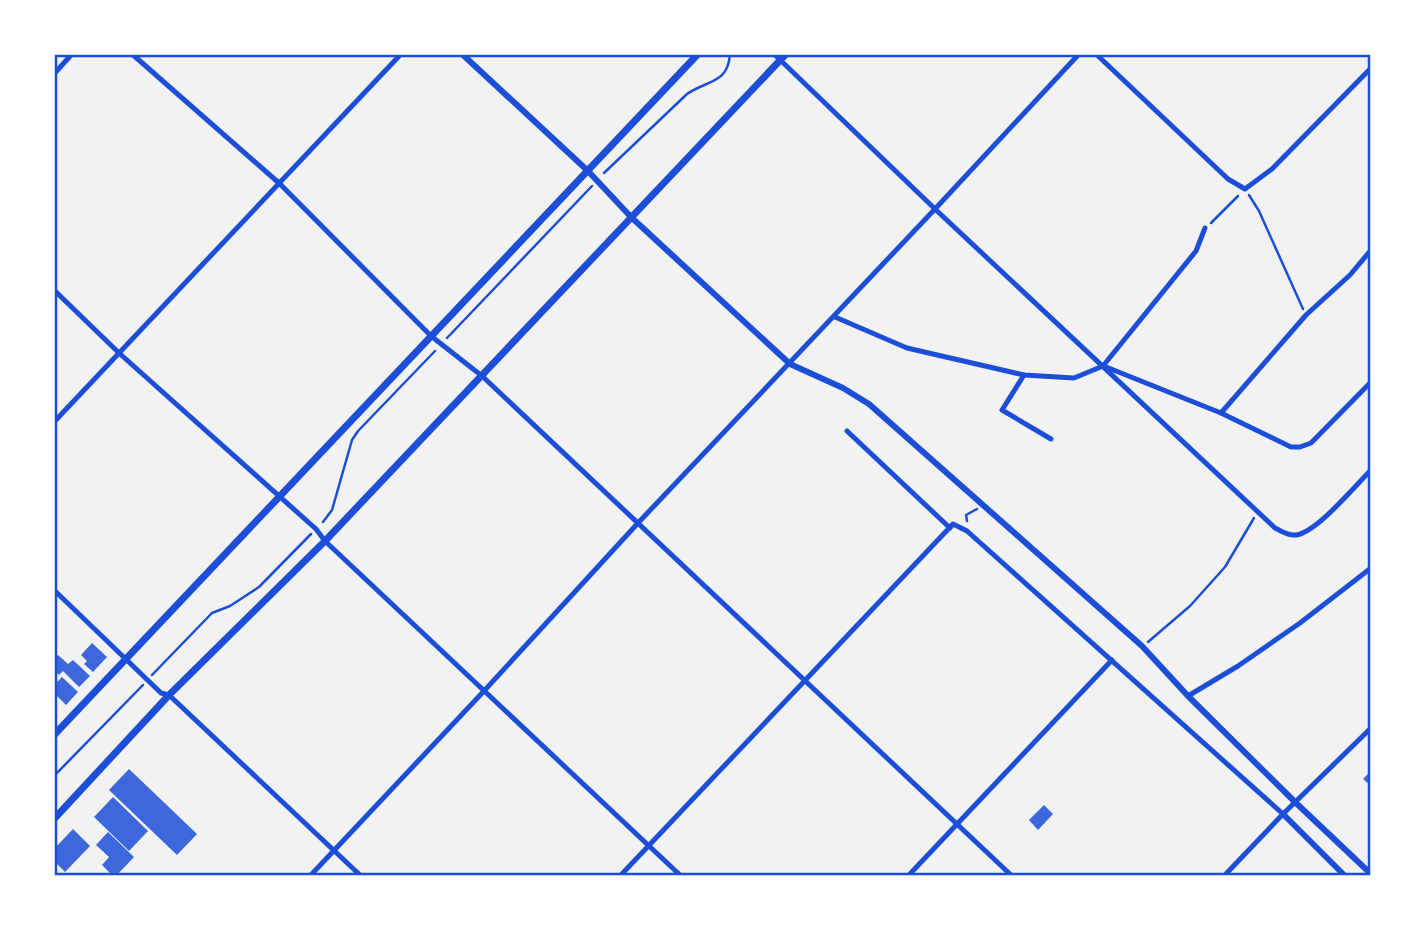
<svg xmlns="http://www.w3.org/2000/svg" width="1425" height="930" font-family="Rubik,sans-serif">
	<style>
		.building { fill: #3d67dc }
		.lines { fill: none; stroke-linecap: round; stroke-linejoin: round }
		.path { stroke: #1d4ed8; stroke-width: 2.5 }
		.minor { stroke: #1d4ed8; stroke-width: 5 }
		.tertiary { stroke: #1d4ed8; stroke-width: 6 }
		.secondary { stroke: #1d4ed8; stroke-width: 7 }
		.neatline { fill: none; stroke: #1d4ed8; stroke-width: 2.5 }
	</style>
	<rect width="100%" height="100%" fill="#f2f2f2"/>
	<g class="building">
		<path d="M92 643 107 657 93 672 84 664 87 661 81 655Z"/>
		<path d="M58 655 68 664 73 660 90 676 79 687 63 671 59 675 54 670V659Z"/>
		<path d="M62 677 78 692 66 705 54 693V685Z"/>
		<path d="M129 769 197 834 177 855 109 790Z"/>
		<path d="M1371 771V786L1363 779Z"/>
		<path d="M113 797 148 831 129 851 94 817Z"/>
		<path d="M1044 805 1053 814 1038 830 1029 820Z"/>
		<path d="M73 829 90 846 65 872 54 861V849Z"/>
		<path d="M108 832 134 857 116 876H113L102 865 109 857 96 845Z"/>
	</g>
	<g class="lines">
		<g class="path">
			<path d="M604 173 687 94C707 80 728 84 730 54"/>
			<path d="M1249 195 1259 211 1303 309"/>
			<path d="M1211 223 1238 196"/>
			<path d="M447 338 592 186"/>
			<path d="M967 521 966 515 977 509"/>
			<path d="M323 522 332 510 352 440 358 431 435 351"/>
			<path d="M1148 642 1190 606 1225 567 1254 518"/>
			<path d="M152 675 212 613 230 606 259 587 311 534"/>
			<path d="M54 776 143 685"/>
		</g>
		<g class="minor">
			<path d="M132 54 279 183 431 336 482 376 1012 876"/>
			<path d="M774 54 935 209 1275 528C1281 531 1288 536 1296 535 1317 532 1355 486 1371 470"/>
			<path d="M1096 54 1228 179 1245 189 1272 169 1371 68"/>
			<path d="M54 74 72 54"/>
			<path d="M54 290 119 353 316 529 325 541 681 876"/>
			<path d="M835 317 907 348 1024 375 1074 378 1103 366"/>
			<path d="M1103 366 1196 251 1205 228"/>
			<path d="M1106 367 1221 413 1291 447H1300L1311 443 1371 382"/>
			<path d="M1024 375 1002 410 1051 439"/>
			<path d="M1221 413 1306 315 1350 275 1371 250"/>
			<path d="M54 422 401 54"/>
			<path d="M847 431 950 528"/>
			<path d="M54 590 161 693 169 695 361 876"/>
			<path d="M1188 696 1238 666 1300 623 1371 568"/>
			<path d="M310 876 484 691 638 523 935 209 1079 54"/>
			<path d="M620 876 953 524 967 531 1283 814"/>
			<path d="M908 876 1112 660"/>
			<path d="M1224 876 1283 814 1371 728"/>
		</g>
		<g class="tertiary">
			<path d="M462 54 588 171 631 217 790 364 843 388 869 404 1142 646 1188 696 1295 802 1371 874"/>
			<path d="M1283 814 1345 876"/>
		</g>
		<g class="secondary">
			<path d="M54 735 698 54"/>
			<path d="M54 819 169 695 325 541 786 54"/>
		</g>
	</g>
	<rect width="1425" height="930" fill="none" stroke="#ffffff" stroke-width="112"/>
	<rect x="56" y="56" width="1313" height="818" class="neatline"/>
</svg>
